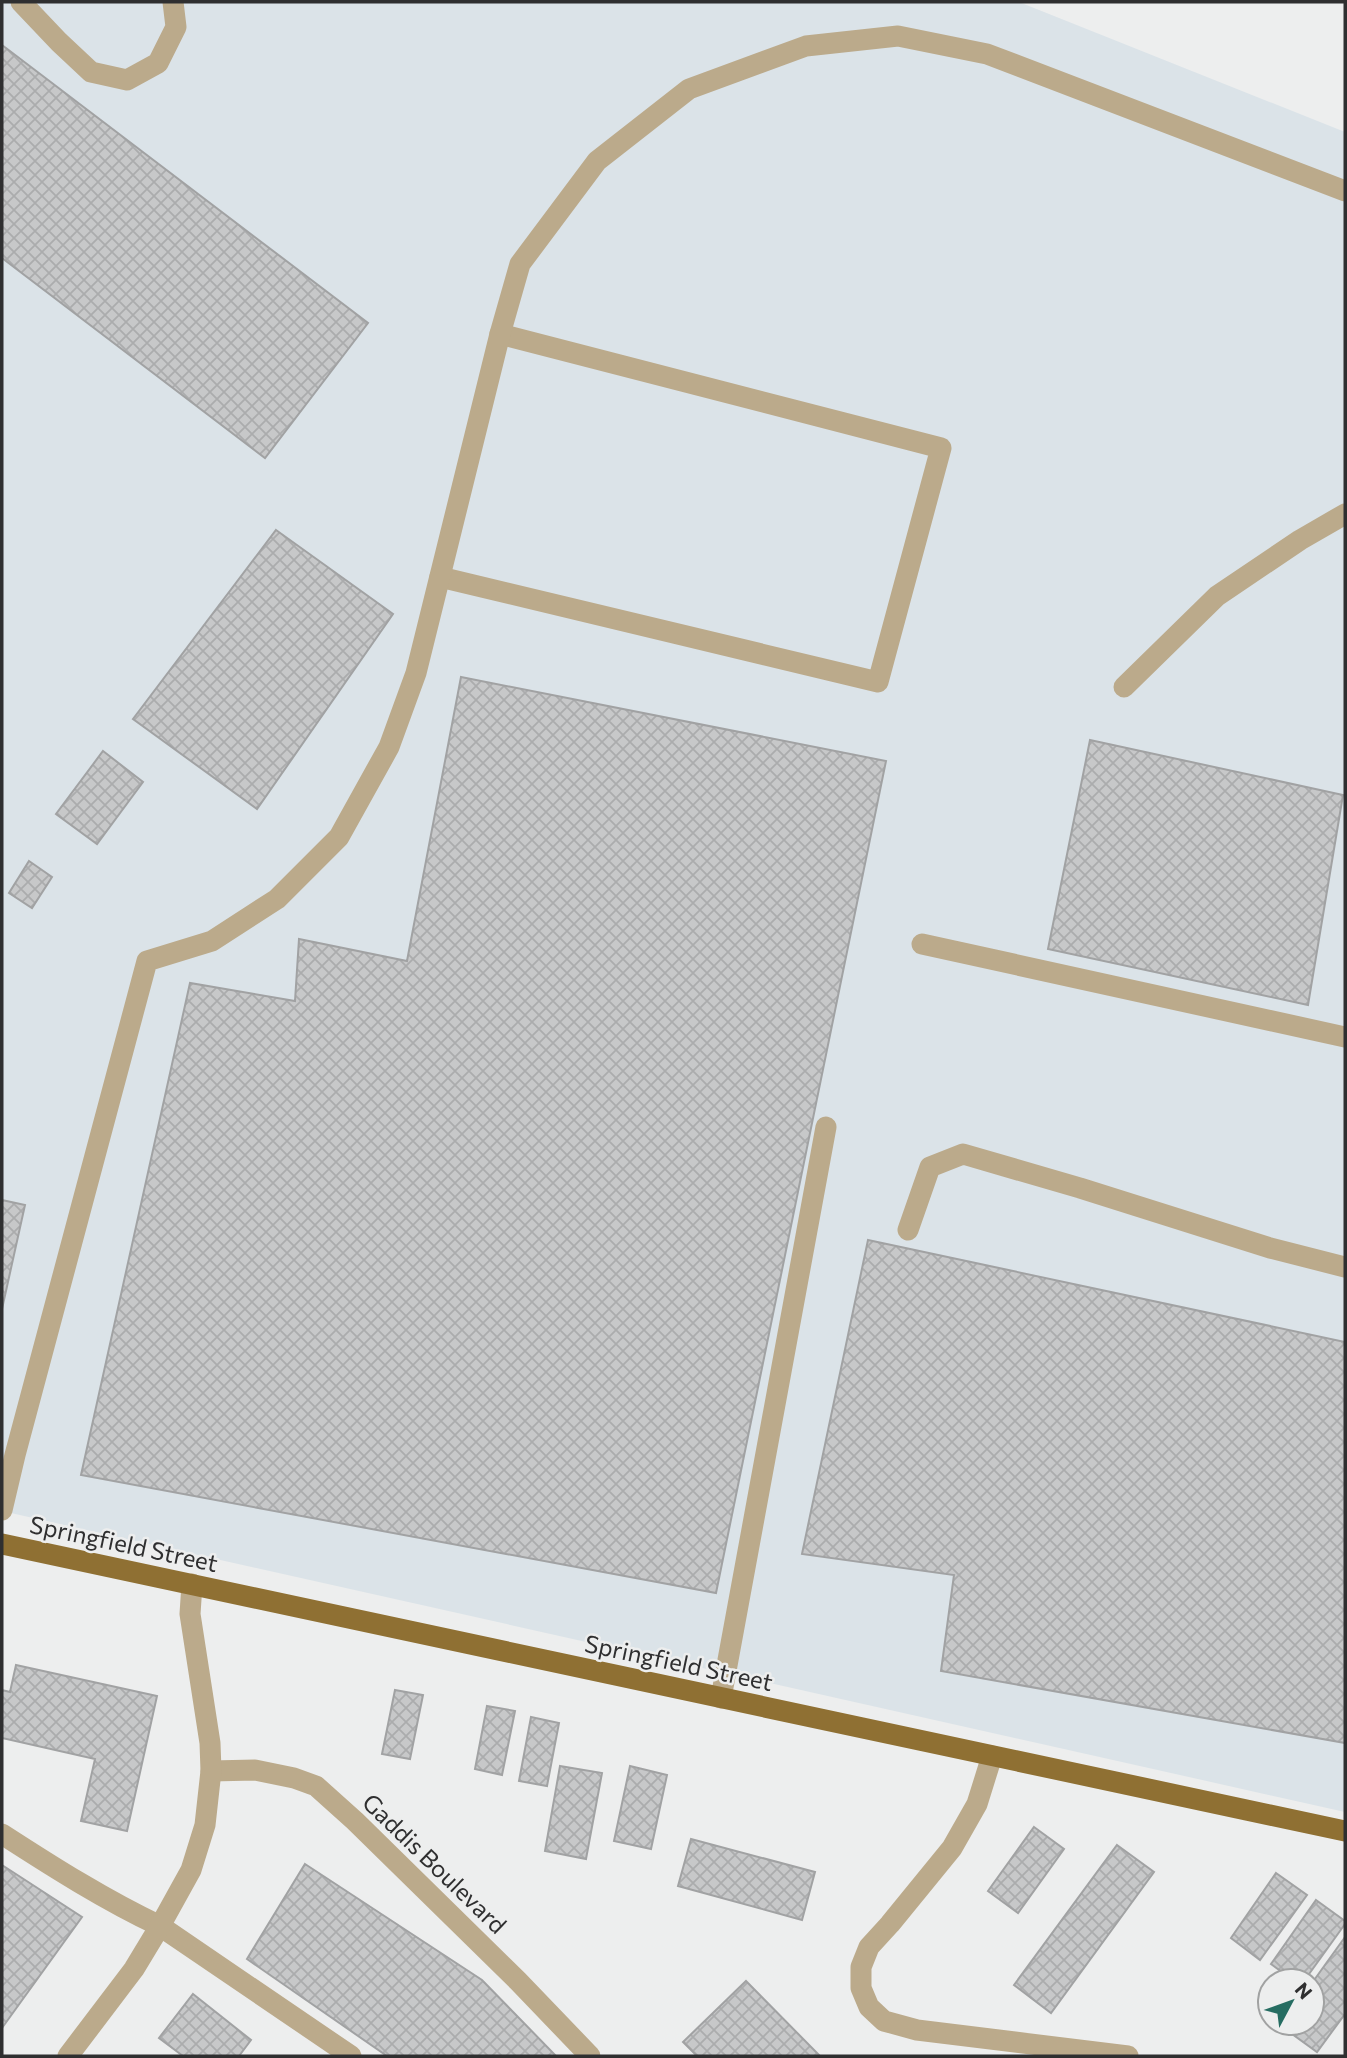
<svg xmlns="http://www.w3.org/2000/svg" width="1347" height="2058" font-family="Commissioner,sans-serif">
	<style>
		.built { fill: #dbe3e8 }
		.building { fill: url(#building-cross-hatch); stroke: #a1a2a3; stroke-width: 2 }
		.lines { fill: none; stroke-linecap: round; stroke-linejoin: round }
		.minor { stroke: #bbaa8b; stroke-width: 21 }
		.major { stroke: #8f7033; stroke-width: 21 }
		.labels { text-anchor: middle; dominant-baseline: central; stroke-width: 5; stroke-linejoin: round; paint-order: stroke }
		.street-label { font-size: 24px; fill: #2f2f30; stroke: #edeeee }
	</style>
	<defs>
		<pattern id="building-cross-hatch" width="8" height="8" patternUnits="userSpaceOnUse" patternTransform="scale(1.75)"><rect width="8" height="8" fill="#c7c8c9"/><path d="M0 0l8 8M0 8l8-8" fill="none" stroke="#abacad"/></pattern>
	</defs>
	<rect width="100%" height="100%" fill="#edeeee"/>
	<path class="built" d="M2 2H1019L1345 132V1812L2 1511Z"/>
	<g class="building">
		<path d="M2 45 368 323 265 458 2 258Z"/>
		<path d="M276 530 393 614 257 809 133 719Z"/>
		<path d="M461 677 886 761 716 1593 81 1475 190 983 295 1001 299 939 407 961Z"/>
		<path d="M1090 740 1343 795 1308 1005 1048 949Z"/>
		<path d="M103 751 143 782 97 844 56 814Z"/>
		<path d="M29 861 52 877 32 908 9 893Z"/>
		<path d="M2 1200 25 1205 2 1309Z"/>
		<path d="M868 1240 1345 1342V1743L941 1671 954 1575 802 1554Z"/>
		<path d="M16 1665 157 1696 127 1831 81 1821 95 1759 2 1738V1690L10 1692Z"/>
		<path d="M395 1690 423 1695 410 1759 382 1754Z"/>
		<path d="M487 1706 515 1711 502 1775 475 1769Z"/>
		<path d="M531 1717 559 1723 547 1786 519 1781Z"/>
		<path d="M560 1766 602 1773 586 1859 545 1851Z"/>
		<path d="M630 1766 667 1775 651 1849 614 1841Z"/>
		<path d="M1034 1827 1064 1849 1018 1913 988 1891Z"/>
		<path d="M691 1839 815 1872 802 1920 678 1886Z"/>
		<path d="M1117 1845 1154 1872 1051 2013 1014 1985Z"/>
		<path d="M305 1864 482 1980 556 2056H387L247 1959Z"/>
		<path d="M2 1865 82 1917 2 2028Z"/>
		<path d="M1276 1873 1307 1895 1260 1960 1231 1938Z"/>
		<path d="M1316 1900 1345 1921V1924L1304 1981H1294L1271 1964Z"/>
		<path d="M1345 1937V2014L1317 2052 1281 2026 1283 2023H1312V1983Z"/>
		<path d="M746 1981 820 2056H697L683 2042Z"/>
		<path d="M193 1994 251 2040 239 2056H183L159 2038Z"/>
	</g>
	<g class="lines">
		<g class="minor">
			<path d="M21 2 59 42 91 72 127 80 158 63 176 27 173 2"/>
			<path d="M440 577 878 682 941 448 500 334"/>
			<path d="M1124 687 1217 596 1300 540 1345 514"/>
			<path d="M922 944 1345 1037"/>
			<path d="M908 1230 930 1167 963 1154 1080 1188 1270 1248 1345 1267"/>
			<path d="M2 1510 15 1455 147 961 212 941 277 899 339 837 389 747 416 673 500 334 520 264 597 161 689 89 806 46 898 36 987 54 1345 191"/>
			<path d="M721 1698 826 1127"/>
			<path d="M992 1756 977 1804 952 1848 890 1924 869 1947 861 1967V1988L869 2007 884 2021 917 2030 1128 2056"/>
			<path d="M211 1771 255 1770 294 1778 316 1786 355 1821 518 1981 590 2056"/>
			<path d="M2 1834C53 1867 105 1900 160 1926L351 2056"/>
			<path d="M68 2056 134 1969 160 1926 191 1870 205 1825 211 1771 210 1743 190 1614 192 1584"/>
		</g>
		<path class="major" d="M2 1544 1345 1831"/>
	</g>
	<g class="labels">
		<g class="street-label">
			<text transform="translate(124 1543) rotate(12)">Springfield Street</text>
			<text transform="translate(679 1662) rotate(12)">Springfield Street</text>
			<text transform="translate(435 1863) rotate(44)">Gaddis Boulevard</text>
		</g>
	</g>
	<rect width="1347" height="2058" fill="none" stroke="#2f2f30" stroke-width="7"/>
	<g transform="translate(1291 2002) rotate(49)"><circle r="33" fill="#edeeee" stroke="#a1a2a2" stroke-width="2"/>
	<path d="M0-5L12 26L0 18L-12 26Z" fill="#266d62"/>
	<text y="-10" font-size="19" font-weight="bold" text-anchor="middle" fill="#2f2f30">N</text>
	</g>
</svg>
